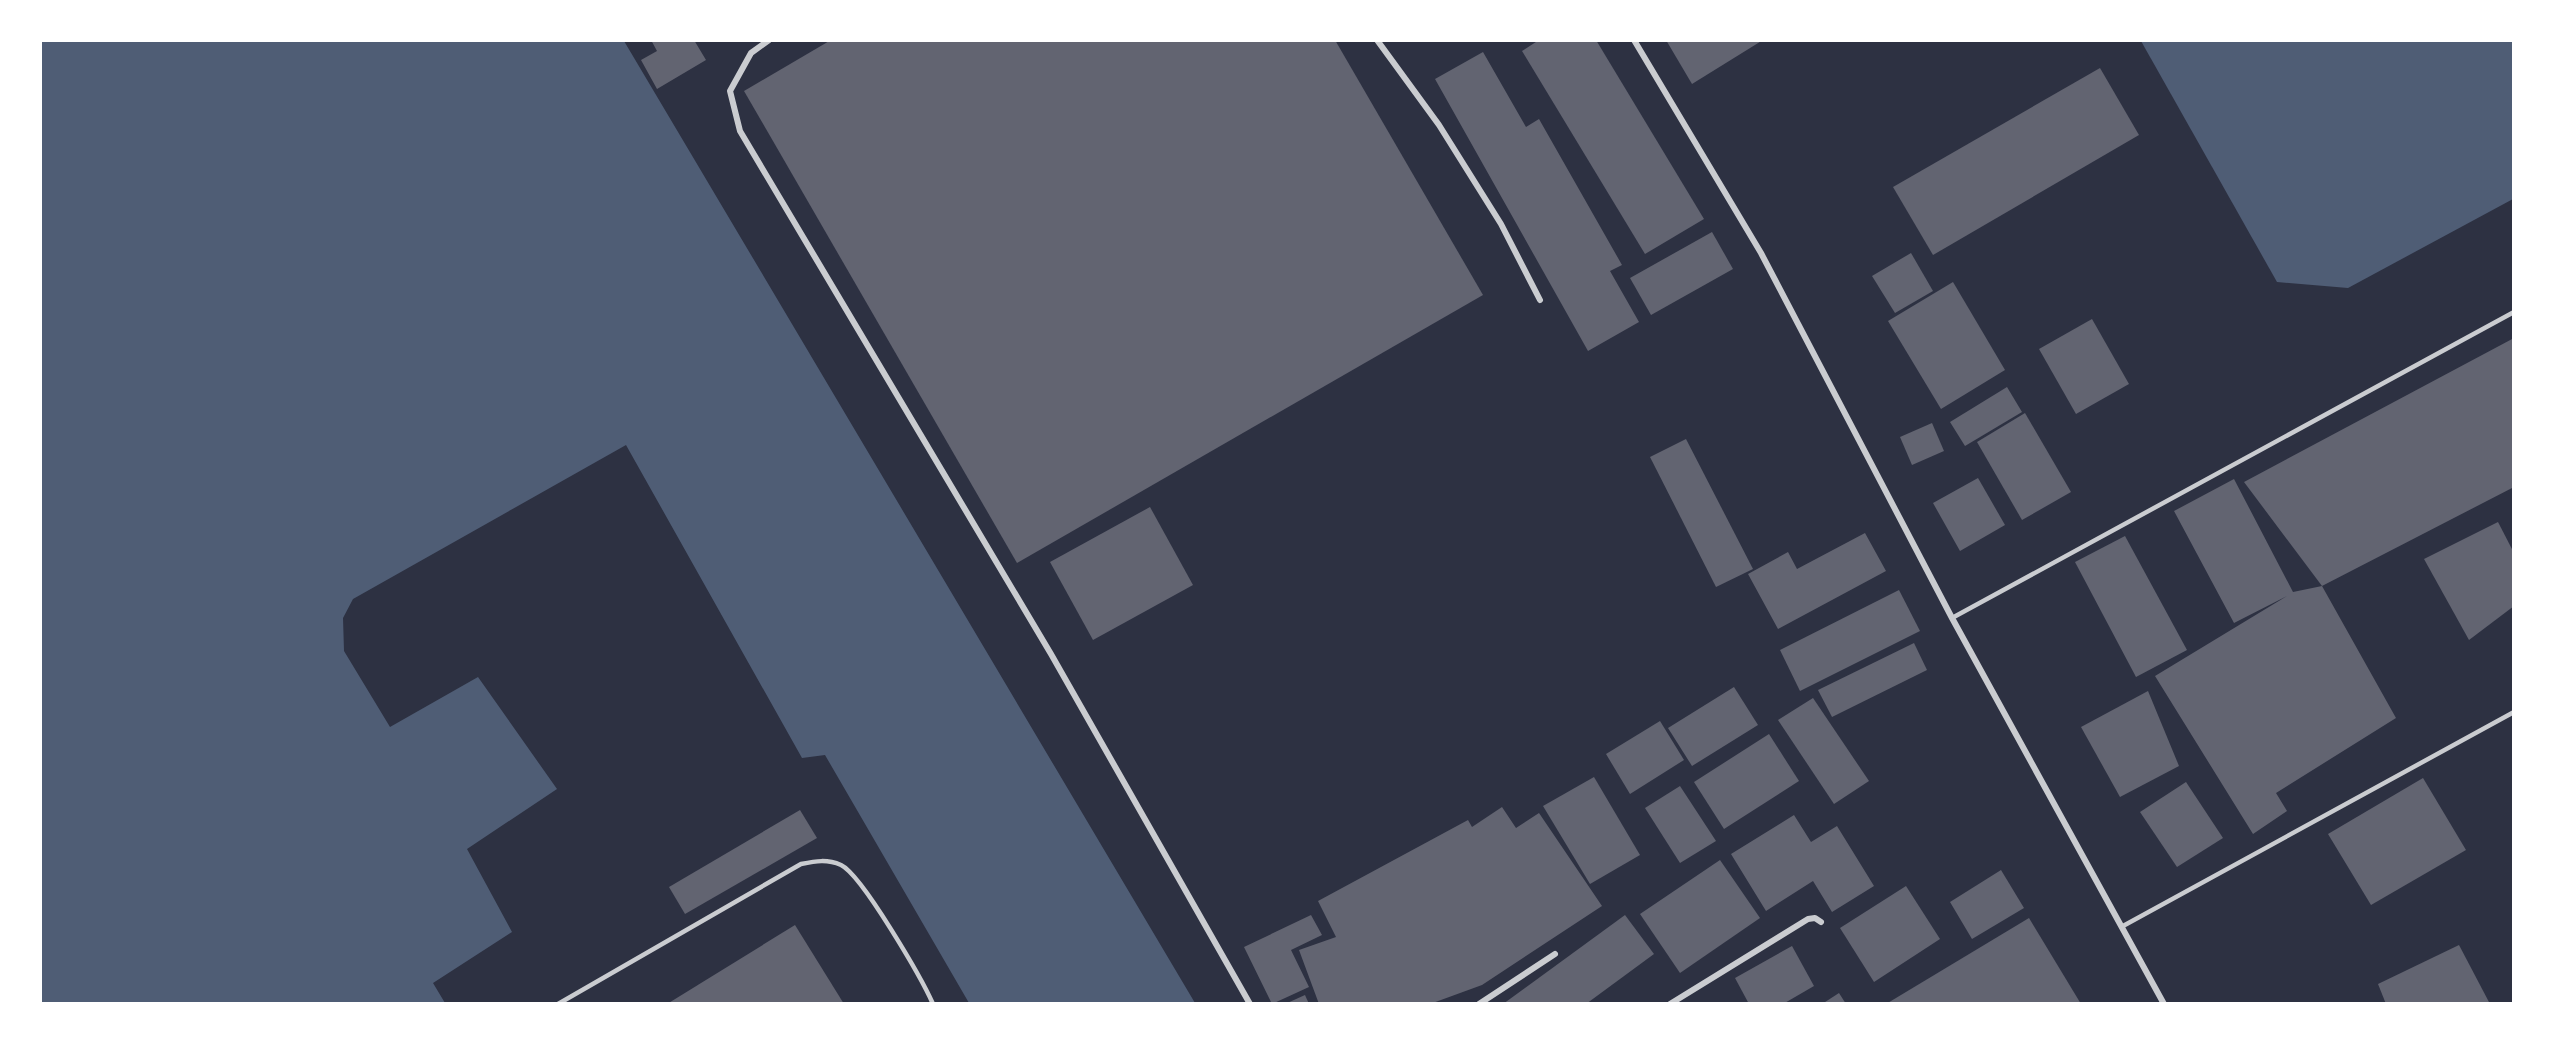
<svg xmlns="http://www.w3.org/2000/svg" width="2554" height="1044" font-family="'IBM Plex Serif',serif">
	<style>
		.water { fill: #4f5d75 }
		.building { fill: #626471 }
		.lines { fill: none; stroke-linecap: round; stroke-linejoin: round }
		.service { stroke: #caccd0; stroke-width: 4.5 }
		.minor { stroke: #caccd0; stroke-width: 6 }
	</style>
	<rect width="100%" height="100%" fill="#2d3142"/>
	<g class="water">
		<path d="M40 41H624L1195 1003H969L825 755 802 758 626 445 353 599 343 618 344 651 390 727 478 677 557 789 467 849 512 932 433 983 445 1003H41Z"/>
		<path d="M2141 41H2513V199L2348 288 2277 282Z"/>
	</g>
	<g class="building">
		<path d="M651 40H694L706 60 657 89 641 60 657 51Z"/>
		<path d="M831 40H1335L1483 295 1017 563 744 91Z"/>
		<path d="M1539 40H1596L1704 219 1645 254 1522 51Z"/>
		<path d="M1666 40H1763L1692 84Z"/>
		<path d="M1483 52 1526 127 1539 119 1622 265 1610 271 1639 322 1588 351 1435 79Z"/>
		<path d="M2100 68 2139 135 1933 255 1893 187Z"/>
		<path d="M1712 232 1733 269 1651 315 1630 278Z"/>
		<path d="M1911 253 1933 291 1895 313 1872 276Z"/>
		<path d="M1953 282 2005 370 1941 409 1888 321Z"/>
		<path d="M2092 319 2129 384 2076 414 2039 349Z"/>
		<path d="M2514 338V487L2322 586 2396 718 2276 793 2287 811 2253 834 2155 676 2287 596 2234 623 2174 511 2234 479 2293 592 2322 586 2244 482Z"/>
		<path d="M2007 387 2022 412 1965 446 1950 422Z"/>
		<path d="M2025 413 2071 492 2022 520 1977 442Z"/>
		<path d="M1932 423 1944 451 1912 465 1900 437Z"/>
		<path d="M1686 439 1753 569 1716 587 1650 457Z"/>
		<path d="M1978 478 2005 525 1960 551 1933 503Z"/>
		<path d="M1150 507 1193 585 1093 640 1050 562Z"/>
		<path d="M2498 522 2514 553V606L2469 640 2424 559Z"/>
		<path d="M1865 533 1886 571 1778 629 1748 574 1788 552 1797 569Z"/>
		<path d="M2125 536 2187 650 2136 677 2075 562Z"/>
		<path d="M1899 590 1920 631 1800 691 1780 650Z"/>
		<path d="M1914 643 1927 670 1832 717 1818 690Z"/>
		<path d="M1734 687 1758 725 1692 766 1668 728Z"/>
		<path d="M2148 691 2179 766 2120 797 2081 727Z"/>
		<path d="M1813 698 1869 781 1834 804 1778 720Z"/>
		<path d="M1660 721 1684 760 1630 794 1606 754Z"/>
		<path d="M1769 734 1799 781 1724 829 1694 782Z"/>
		<path d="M1594 777 1640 855 1590 884 1543 806Z"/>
		<path d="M2423 778 2466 850 2371 905 2328 834Z"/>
		<path d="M2186 782 2223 838 2177 867 2140 812Z"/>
		<path d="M1680 786 1716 841 1680 863 1645 808Z"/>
		<path d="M1502 807 1516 828 1539 813 1602 906 1482 985 1430 1004H1319L1299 950 1336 937 1318 901 1468 820 1472 827Z"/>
		<path d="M800 810 817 838 685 914 669 887Z"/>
		<path d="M1794 815 1811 842 1837 826 1874 886 1832 912 1813 881 1766 911 1731 854Z"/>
		<path d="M1720 860 1760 918 1680 973 1640 914Z"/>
		<path d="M2001 870 2024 908 1972 939 1950 902Z"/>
		<path d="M1906 886 1940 939 1874 982 1840 928Z"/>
		<path d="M1311 915 1322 935 1291 950 1309 987 1272 1004 1244 947Z"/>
		<path d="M1625 915 1654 954 1586 1004H1503Z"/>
		<path d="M2029 918 2081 1004H1886Z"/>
		<path d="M795 925 844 1004H667Z"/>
		<path d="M2459 945 2490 1004H2386L2378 984Z"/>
		<path d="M1792 946 1814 986 1783 1004H1749L1735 978Z"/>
		<path d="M1839 993 1846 1004H1822Z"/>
		<path d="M1305 995 1309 1004H1285Z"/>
	</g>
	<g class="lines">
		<g class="service">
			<path d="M1952 618 2514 312"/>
			<path d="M2123 926 2514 712"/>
			<path d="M558 1004 801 864C816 861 827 859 841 865 862 875 922 979 933 1004"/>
		</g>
		<g class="minor">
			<path d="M769 40 751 53 730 91 740 131 1051 654 1250 1004"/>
			<path d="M1377 40 1439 125 1501 224 1540 300"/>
			<path d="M1634 40 1761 253 1952 618 2164 1004"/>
			<path d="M1479 1004 1555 954"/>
			<path d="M1670 1004 1808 919 1815 918 1821 922"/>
		</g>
	</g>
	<rect width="2554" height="1044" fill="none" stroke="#ffffff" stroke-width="84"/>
</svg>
